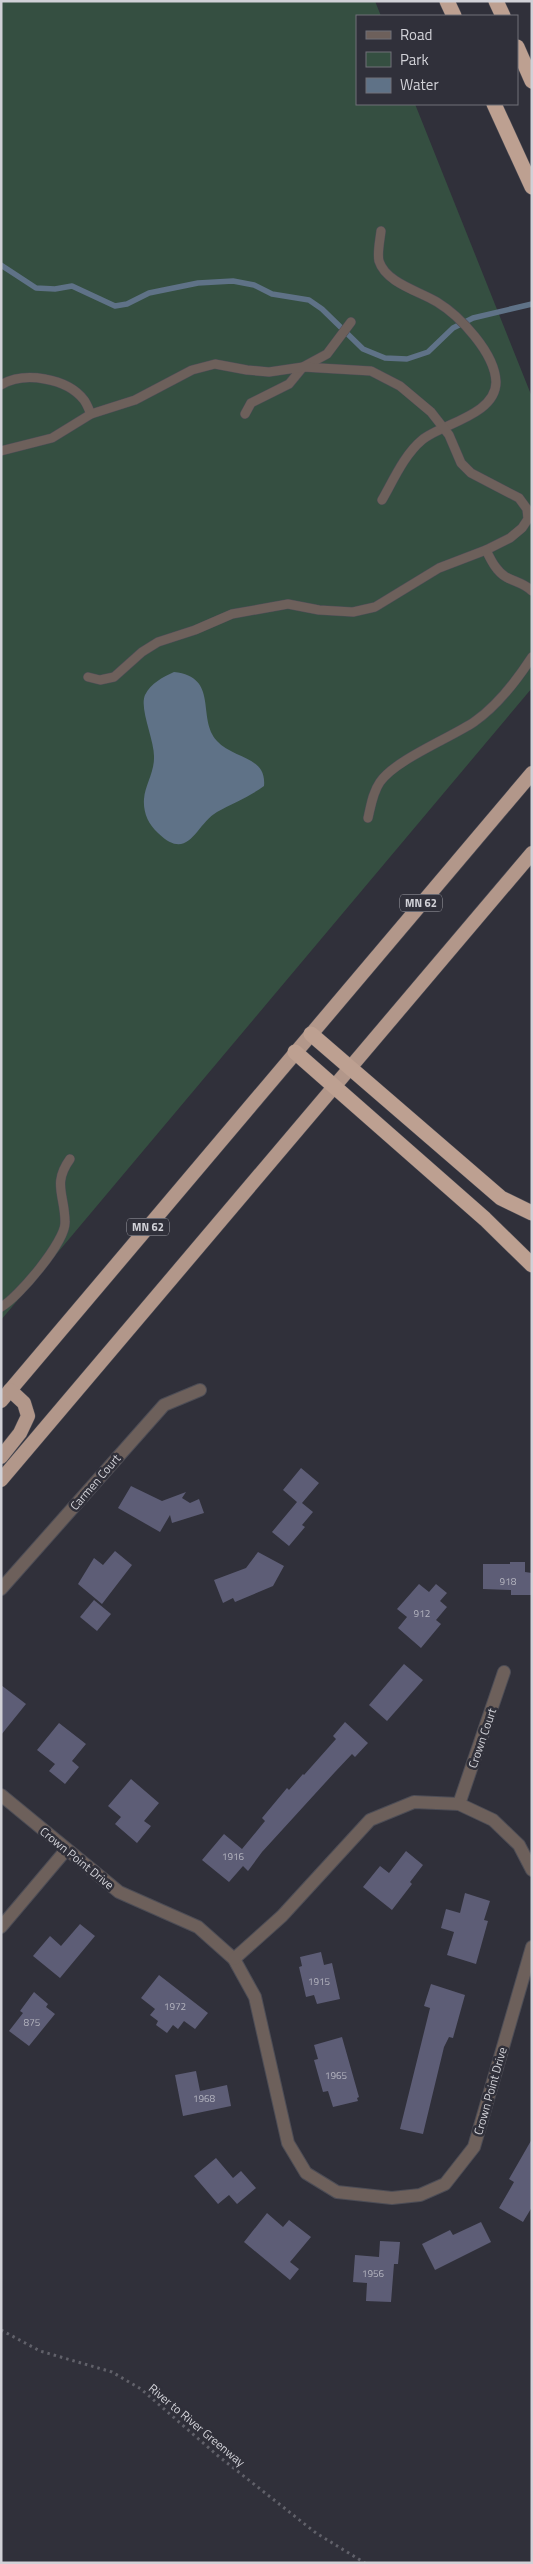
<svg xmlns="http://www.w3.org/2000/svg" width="533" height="2564" font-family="'Titillium Web',sans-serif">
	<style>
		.green { fill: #354f41 }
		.water { fill: #5f7287 }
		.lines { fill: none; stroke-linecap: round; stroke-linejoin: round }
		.stream { stroke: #5f7287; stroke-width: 5.5 }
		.building { fill: #5d5d76 }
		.service-casing { stroke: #4d4d56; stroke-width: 10 }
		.minor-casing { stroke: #4d4d56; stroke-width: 14 }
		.trunk-casing { stroke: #4d4d56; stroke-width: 15 }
		.motorway-casing { stroke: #4d4d56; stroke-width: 16 }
		.path { stroke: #61616a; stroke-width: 3; stroke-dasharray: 2.5 4; stroke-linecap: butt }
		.service { stroke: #6d605b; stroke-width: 9 }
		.minor { stroke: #6d605b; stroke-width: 12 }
		.trunk { stroke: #b2978a; stroke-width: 14 }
		.motorway { stroke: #bda091; stroke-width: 15 }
		.labels { text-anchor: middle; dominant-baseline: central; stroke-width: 5; stroke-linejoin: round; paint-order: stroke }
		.number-label { font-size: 10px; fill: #b4b4bf }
		.shield { fill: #30303a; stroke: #a1a1a8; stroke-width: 1 }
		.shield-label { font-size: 11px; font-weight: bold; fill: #d1d1d7 }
		.street-label { font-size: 12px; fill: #d1d1d7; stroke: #30303a }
	</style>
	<rect width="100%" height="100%" fill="#30303a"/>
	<path class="green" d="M1 1H375L381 16H357V104H415L532 397V688L1 1320Z"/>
	<path class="water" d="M174 672C220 677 196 718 217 741 233 759 267 756 264 786 249 797 233 803 217 812 195 825 189 863 158 833 148 824 143 812 144 799 145 785 154 773 154 758 155 741 139 709 145 695 151 683 163 677 174 672Z"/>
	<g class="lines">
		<path class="stream" d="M1 265 36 288 55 289 72 286 115 306 127 304 149 293 198 283 233 281 254 285 272 294 309 300 322 309 363 349 385 358 407 359 428 352 453 328 473 318 532 304"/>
	</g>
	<g class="building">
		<path d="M301 1468 319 1483 302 1503 313 1512 302 1525 305 1527 289 1546 272 1532 297 1502 283 1490Z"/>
		<path d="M131 1486 162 1501 186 1492 182 1498 190 1503 199 1499 204 1513 172 1523 170 1515 160 1532 118 1508Z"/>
		<path d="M115 1551 132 1565 102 1604 78 1584 94 1558 103 1565Z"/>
		<path d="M258 1552 284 1566 273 1586 235 1602 233 1598 223 1603 214 1580 246 1568Z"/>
		<path d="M510 1562H525V1572L532 1573V1595H511V1590L483 1589V1564H510Z"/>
		<path d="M419 1584 429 1592 436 1584 447 1593 440 1601 447 1607 436 1620 441 1624 421 1648 398 1628 407 1617 397 1609Z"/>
		<path d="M94 1600 111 1614 97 1631 80 1617Z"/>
		<path d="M404 1664 423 1680 387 1721 369 1705Z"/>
		<path d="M1 1685 26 1704 1 1735Z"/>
		<path d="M345 1722 368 1743 355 1757 352 1754 335 1772 262 1852 248 1871 243 1866 229 1882 202 1860 224 1834 242 1849 265 1821 262 1818 287 1788 289 1790 303 1774 304 1775 336 1739 333 1736Z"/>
		<path d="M59 1723 86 1744 72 1761 79 1767 65 1784 49 1771 55 1764 37 1750Z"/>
		<path d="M131 1779 159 1803 144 1821 151 1826 137 1843 115 1824 121 1817 108 1806Z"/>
		<path d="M406 1851 423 1865 410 1882 412 1884 392 1910 363 1887 380 1866 389 1873Z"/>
		<path d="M465 1893 490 1901 484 1920 488 1921 476 1964 447 1955 454 1932 441 1928 446 1909 460 1913Z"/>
		<path d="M80 1924 95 1936 60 1978 33 1956 50 1936 61 1946Z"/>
		<path d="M321 1952 324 1965 332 1963 340 1999 317 2004 314 1995 306 1997 299 1967 302 1966 300 1957Z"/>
		<path d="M159 1975 208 2013 195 2029 184 2021 178 2029 173 2025 167 2033 156 2025 158 2021 150 2015 155 2009 141 1998Z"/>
		<path d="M431 1984 465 1995 453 2038 449 2037 444 2047 423 2134 400 2129 430 2008 424 2006Z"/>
		<path d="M34 1992 48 2004 46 2007 55 2014 29 2046 9 2031 23 2013 20 2011Z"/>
		<path d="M342 2037 359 2097 357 2098 358 2101 333 2107 328 2091 323 2092 314 2060 318 2059 314 2045Z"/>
		<path d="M196 2071 200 2091 227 2085 231 2106 183 2116 175 2075Z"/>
		<path d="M532 2139V2207L523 2222 499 2208 514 2182 509 2179Z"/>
		<path d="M216 2158 233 2178 241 2171 256 2188 237 2204 229 2195 218 2204 194 2176Z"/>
		<path d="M267 2213 283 2227 289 2220 311 2237 290 2262 299 2269 290 2280 244 2242Z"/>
		<path d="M481 2222 491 2242 435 2270 422 2244 450 2230 453 2235Z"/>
		<path d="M380 2241 400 2242 398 2264H394L391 2302 366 2301 367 2283 353 2282 355 2255 379 2257Z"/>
	</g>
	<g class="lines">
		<defs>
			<g id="service">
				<path d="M381 231C380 240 377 253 379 261 386 283 419 291 437 302 460 316 495 353 496 382 496 415 441 424 422 440 404 455 393 481 382 500"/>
				<path d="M1 385C24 371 67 378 84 400 87 404 89 410 91 414"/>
				<path d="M245 414 251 403 289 384 303 367 327 354 351 322"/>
				<path d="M1 451 52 438 91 414 135 400 192 370 215 364 247 370 269 372 303 367 371 371 400 386 431 412 449 435 461 463 471 473 519 498 527 509 528 519 522 528 510 538 486 550 439 568 375 607 353 612 319 610 288 604 232 614 195 630 158 642 142 652 114 677 100 680 88 677"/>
				<path d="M486 550C491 560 496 571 506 577 515 582 524 583 532 591"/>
				<path d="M368 818C371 805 373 792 380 782 395 760 450 738 474 722 497 706 517 680 532 657"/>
				<path d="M1 1307C18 1298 66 1241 65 1222 65 1195 52 1184 70 1159"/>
			</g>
			<g id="minor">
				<path d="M1 1589 164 1405 200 1390"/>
				<path d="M1 1795 119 1892 198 1927 234 1959 255 1997 288 2143 306 2173 337 2192 392 2198 420 2195 445 2184 474 2147 532 1947"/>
				<path d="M459 1804 504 1672"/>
				<path d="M1 1927 66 1850"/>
				<path d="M234 1959 282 1916 370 1820 414 1802 459 1804 493 1820 519 1845 532 1870"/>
			</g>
			<g id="trunk">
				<path d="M1 1401 532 773"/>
				<path d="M1 1457 20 1433 28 1416 24 1403 10 1390"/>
				<path d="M1 1480 532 853"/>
			</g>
			<g id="motorway">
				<path d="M447 1 454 16"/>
				<path d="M496 1 503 16"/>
				<path d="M517 47 532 81"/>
				<path d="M494 104 532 187"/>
				<path d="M311 1034 501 1198 532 1213"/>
				<path d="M295 1052 485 1219 532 1265"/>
			</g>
		</defs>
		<use href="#service" class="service-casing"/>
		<use href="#minor" class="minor-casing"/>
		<use href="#trunk" class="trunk-casing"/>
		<use href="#motorway" class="motorway-casing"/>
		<path class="path" d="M1 2330 40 2351 112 2372 141 2389 217 2455 316 2533 365 2563"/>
		<use href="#service" class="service"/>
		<use href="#minor" class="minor"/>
		<use href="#trunk" class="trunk"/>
		<use href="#motorway" class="motorway"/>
	</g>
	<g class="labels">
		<g class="number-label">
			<text x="508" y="1581">918</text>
			<text x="422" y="1613">912</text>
			<text x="233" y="1856">1916</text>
			<text x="319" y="1981">1915</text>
			<text x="175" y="2006">1972</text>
			<text x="32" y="2022">875</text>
			<text x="336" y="2075">1965</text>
			<text x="204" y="2098">1968</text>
			<text x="373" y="2273">1956</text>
		</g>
		<g class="shield">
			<rect x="400" y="894.5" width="42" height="17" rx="4"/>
			<rect x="127" y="1218.5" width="42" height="17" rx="4"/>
		</g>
		<g class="shield-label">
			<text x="421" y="903">MN 62</text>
			<text x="148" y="1227">MN 62</text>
		</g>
		<g class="street-label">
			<text transform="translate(95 1482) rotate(-49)">Carmen Court</text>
			<text transform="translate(482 1738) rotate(-71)">Crown Court</text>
			<text transform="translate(77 1858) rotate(39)">Crown Point Drive</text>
			<text transform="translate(490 2091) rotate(-74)">Crown Point Drive</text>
			<text transform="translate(197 2425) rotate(40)">River to River Greenway</text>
		</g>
	</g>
	<rect width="533" height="2564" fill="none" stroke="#d1d1d7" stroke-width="5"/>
	<rect x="356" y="15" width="162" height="90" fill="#30303a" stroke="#707079"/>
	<rect x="366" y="31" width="25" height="8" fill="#6d605b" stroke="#707079"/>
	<text x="400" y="40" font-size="15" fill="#d1d1d7">Road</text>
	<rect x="366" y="52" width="25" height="15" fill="#354f41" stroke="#707079"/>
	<text x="400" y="65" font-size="15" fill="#d1d1d7">Park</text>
	<rect x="366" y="78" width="25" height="15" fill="#5f7287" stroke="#707079"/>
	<text x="400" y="90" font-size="15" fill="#d1d1d7">Water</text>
</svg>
